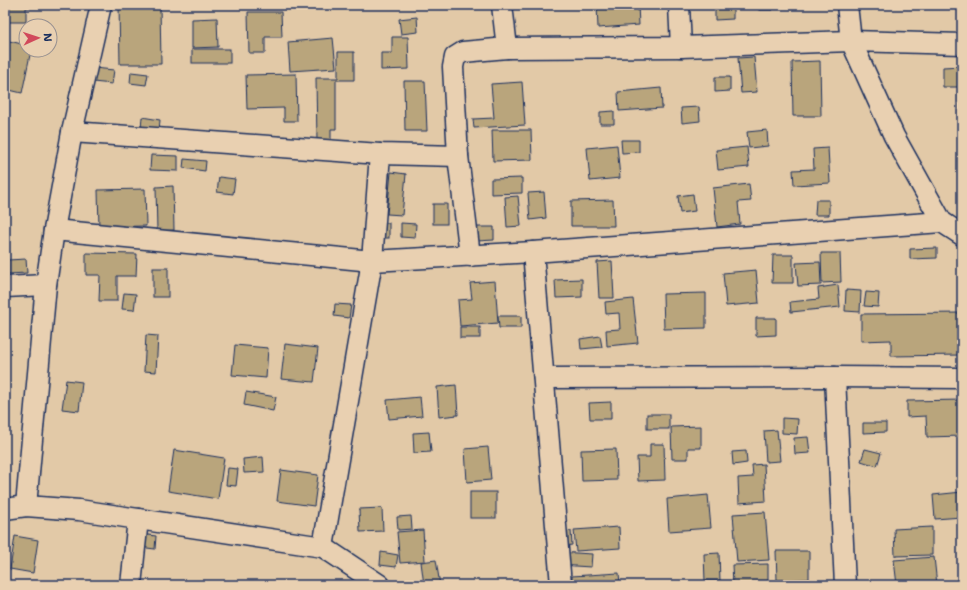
<svg xmlns="http://www.w3.org/2000/svg" width="967" height="590" font-family="'Shantell Sans',sans-serif">
	<style>
		.building { fill: #b9a57c; stroke: #1b2f5e }
		.lines { fill: none; stroke-linecap: round; stroke-linejoin: round }
		.street-casing { stroke: #1b2f5e; stroke-width: 23 }
		.street { stroke: #e9d0b1; stroke-width: 20 }
	</style>
	<rect width="100%" height="100%" fill="#e2c9a7"/>
	<filter id="ink" filterUnits="userSpaceOnUse"><feTurbulence type="fractalNoise" baseFrequency=".025" numOctaves="2"/><feDisplacementMap in="SourceGraphic" scale="8" xChannelSelector="R" yChannelSelector="G"/><feConvolveMatrix kernelMatrix="1 2 1 2 8 2 1 2 1" color-interpolation-filters="sRGB"/></filter>
	<g filter="url(#ink)">
		<g class="building">
			<path d="M8 5H52V8H26V22H8Z"/>
			<path d="M119 5H160L161 64H120Z"/>
			<path d="M597 5H638L639 25 598 28Z"/>
			<path d="M715 5H733V19L715 20Z"/>
			<rect x="759" y="5" width="13" height="5"/>
			<path d="M248 12H281L282 37H265V53H249Z"/>
			<path d="M417 17 418 32 401 34 399 19Z"/>
			<path d="M217 18 218 47 192 48V19Z"/>
			<path d="M392 37H408L409 69 381 70V53H392Z"/>
			<path d="M333 38 336 68 290 71 288 42Z"/>
			<path d="M5 40 26 45V50H31L22 93 5 89Z"/>
			<rect x="192" y="49" width="38" height="14"/>
			<path d="M338 52H354V80H336V129H331V143H317L316 78H338Z"/>
			<path d="M754 57 757 92 741 93 738 58Z"/>
			<path d="M820 61 821 116H793L792 62Z"/>
			<path d="M962 66V123H959V87H943V67Z"/>
			<path d="M94 68 114 70 112 84 93 82Z"/>
			<path d="M131 72 148 74 146 85 130 83Z"/>
			<path d="M296 74 297 121H284V108L247 109 246 75Z"/>
			<path d="M715 77H730V91L715 92Z"/>
			<path d="M404 81H425L427 131H405Z"/>
			<path d="M522 82 525 125 474 128 473 119 494 118 491 84Z"/>
			<path d="M661 88 662 108 619 111 618 92Z"/>
			<path d="M699 107 700 121 682 123 681 108Z"/>
			<path d="M614 111V124H600V112Z"/>
			<path d="M142 117 160 120 159 131 141 129Z"/>
			<path d="M492 130H531L532 160 493 161Z"/>
			<path d="M767 130 768 146 749 148 747 132Z"/>
			<path d="M621 140H639V152L622 153Z"/>
			<path d="M617 145 620 178 590 181 587 148Z"/>
			<path d="M747 147 749 167 718 170 716 150Z"/>
			<path d="M828 148 830 183 794 185 793 170 814 169 813 149Z"/>
			<path d="M151 155 178 156V171L150 170Z"/>
			<path d="M184 159 206 161 205 171 183 168Z"/>
			<path d="M391 172 406 174 402 215 387 214Z"/>
			<path d="M219 177 235 179 233 194 217 192Z"/>
			<path d="M522 178V193L491 194V179Z"/>
			<path d="M749 184 751 201 738 202 740 224 717 227 713 188Z"/>
			<path d="M173 186 174 230 157 231 156 187Z"/>
			<path d="M145 189 146 226 99 227 98 190Z"/>
			<path d="M544 192 546 218 530 220 528 193Z"/>
			<path d="M693 194 695 211 680 213 678 196Z"/>
			<path d="M518 196 521 226 507 227 505 197Z"/>
			<path d="M613 200 614 226H571V201Z"/>
			<path d="M816 200H829V215H815Z"/>
			<rect x="433" y="204" width="14" height="20"/>
			<rect x="373" y="223" width="16" height="15"/>
			<path d="M401 223 416 224 415 238 401 237Z"/>
			<path d="M476 227H494V240L477 241Z"/>
			<path d="M937 248V258L910 259V249Z"/>
			<path d="M86 253 137 254 136 276H117V301H99L100 275H86Z"/>
			<path d="M821 253H840L841 282 822 283Z"/>
			<path d="M773 255H793V283H772Z"/>
			<path d="M26 259 27 273 8 274V260Z"/>
			<path d="M612 261 614 298H599L597 262Z"/>
			<path d="M820 262 821 285 798 286 796 263Z"/>
			<rect x="153" y="268" width="15" height="29"/>
			<path d="M756 270 759 303 726 306 723 273Z"/>
			<path d="M582 279V297L556 298 555 280Z"/>
			<path d="M495 281 498 323 460 326 458 300 472 299 470 283Z"/>
			<path d="M838 285 840 307 791 312 790 302 819 299 818 288Z"/>
			<path d="M846 290 861 291 860 312 845 311Z"/>
			<path d="M866 292 879 293 878 307 864 306Z"/>
			<path d="M124 293 136 294 134 310 122 309Z"/>
			<path d="M706 293V328L664 329 663 294Z"/>
			<path d="M633 299 638 343 607 346 606 330 620 329 619 313 606 314 605 302Z"/>
			<path d="M335 304 351 305 349 318 334 316Z"/>
			<path d="M962 313V355L891 356V340L861 341V314Z"/>
			<path d="M498 316H521V328H499Z"/>
			<path d="M756 318H776V335L756 336Z"/>
			<rect x="460" y="327" width="20" height="11"/>
			<path d="M146 335 158 336 156 372 144 371Z"/>
			<path d="M600 336 602 347 581 349 580 339Z"/>
			<path d="M285 344 318 348 314 382 281 379Z"/>
			<path d="M235 345 268 348 266 378 232 375Z"/>
			<path d="M66 380 82 382 79 411 62 409Z"/>
			<path d="M456 385 458 415 439 417 437 387Z"/>
			<path d="M246 392 276 397 273 411 244 405Z"/>
			<path d="M420 397 422 416 389 419 387 400Z"/>
			<path d="M962 400V436L927 437 926 416 907 417V401Z"/>
			<path d="M611 402V419H590L589 403Z"/>
			<rect x="647" y="414" width="22" height="15"/>
			<path d="M782 418 798 419 797 434 782 433Z"/>
			<path d="M863 423H886V432L863 433Z"/>
			<path d="M701 426V448H688V459H672L671 427Z"/>
			<path d="M777 430 780 461 766 462 764 431Z"/>
			<path d="M429 432 431 452 414 453 413 433Z"/>
			<path d="M808 437 810 453 795 454 794 438Z"/>
			<path d="M650 444H664L665 480 638 481 637 457H650Z"/>
			<path d="M488 447 491 480 467 482 465 449Z"/>
			<path d="M616 449 617 480 582 481 581 450Z"/>
			<path d="M865 449 881 453 877 466 861 461Z"/>
			<path d="M174 450 224 458 218 499 168 491Z"/>
			<path d="M746 451 747 463 733 465 732 452Z"/>
			<path d="M263 457 264 472 244 473 243 459Z"/>
			<path d="M764 464 766 501 739 503 738 478 753 477 752 465Z"/>
			<path d="M228 468 238 469 236 486 226 485Z"/>
			<path d="M281 470 318 475 314 506 277 501Z"/>
			<rect x="470" y="492" width="26" height="26"/>
			<path d="M962 492V517L935 519 933 495Z"/>
			<path d="M708 495 711 528 669 531 667 499Z"/>
			<path d="M382 508 383 531 360 532 359 509Z"/>
			<path d="M765 512 769 560 737 562 733 514Z"/>
			<path d="M411 516 412 529 398 530 397 517Z"/>
			<path d="M619 527 620 548 576 551 574 530Z"/>
			<path d="M932 527V555L895 556 894 529Z"/>
			<path d="M423 530 425 561 400 563 397 532Z"/>
			<path d="M571 531 572 545 557 547 555 533Z"/>
			<path d="M141 534 156 536 155 549 139 547Z"/>
			<path d="M15 536 38 540 33 573 10 569Z"/>
			<path d="M776 551H809V579L777 580Z"/>
			<path d="M381 552 398 555 396 567 380 565Z"/>
			<path d="M559 552 592 554 591 567 559 565Z"/>
			<path d="M719 553 720 581H705L704 554Z"/>
			<path d="M934 557 937 585H897L894 560Z"/>
			<path d="M436 560 440 585H424L421 562Z"/>
			<path d="M768 564V585H722V584H733L732 565Z"/>
			<path d="M619 573 620 584 572 585V576Z"/>
			<path d="M703 583H720L721 585H703Z"/>
		</g>
		<g class="lines">
			<defs>
				<g id="street">
					<path d="M502 5 507 48"/>
					<path d="M679 5 681 47"/>
					<path d="M847 5 851 41 894 136 942 222 962 235"/>
					<path d="M72 132 380 154 458 156"/>
					<path d="M54 230 372 261 533 252 942 222"/>
					<path d="M533 252 561 585"/>
					<path d="M470 256 458 156 453 67 455 57 463 52 507 48 681 47 851 41 962 44"/>
					<path d="M5 287 46 285"/>
					<path d="M835 377 845 585"/>
					<path d="M544 378 835 377 962 378"/>
					<path d="M26 506 46 285 54 230 72 132 101 5"/>
					<path d="M5 509 26 506 79 510 323 547 380 585"/>
					<path d="M323 547 372 261 380 154"/>
					<path d="M131 585 138 519"/>
				</g>
			</defs>
			<use href="#street" class="street-casing"/>
			<use href="#street" class="street"/>
		</g>
	</g>
	<rect width="967" height="590" fill="none" stroke="#e9d0b1" stroke-width="20"/>
	<rect x="10" y="10" width="947" height="570" fill="none" stroke="#1b2f5e" stroke-width="1.5" filter="url(#ink)"/>
	<g transform="translate(38 38) rotate(87)"><circle r="19" fill="#e9d0b1" stroke="#979090"/>
	<path d="M0-3L7 15L0 10L-7 15Z" fill="#d1495b"/>
	<text y="-6" font-size="11" font-weight="bold" text-anchor="middle" fill="#1b2f5e">N</text>
	</g>
</svg>
